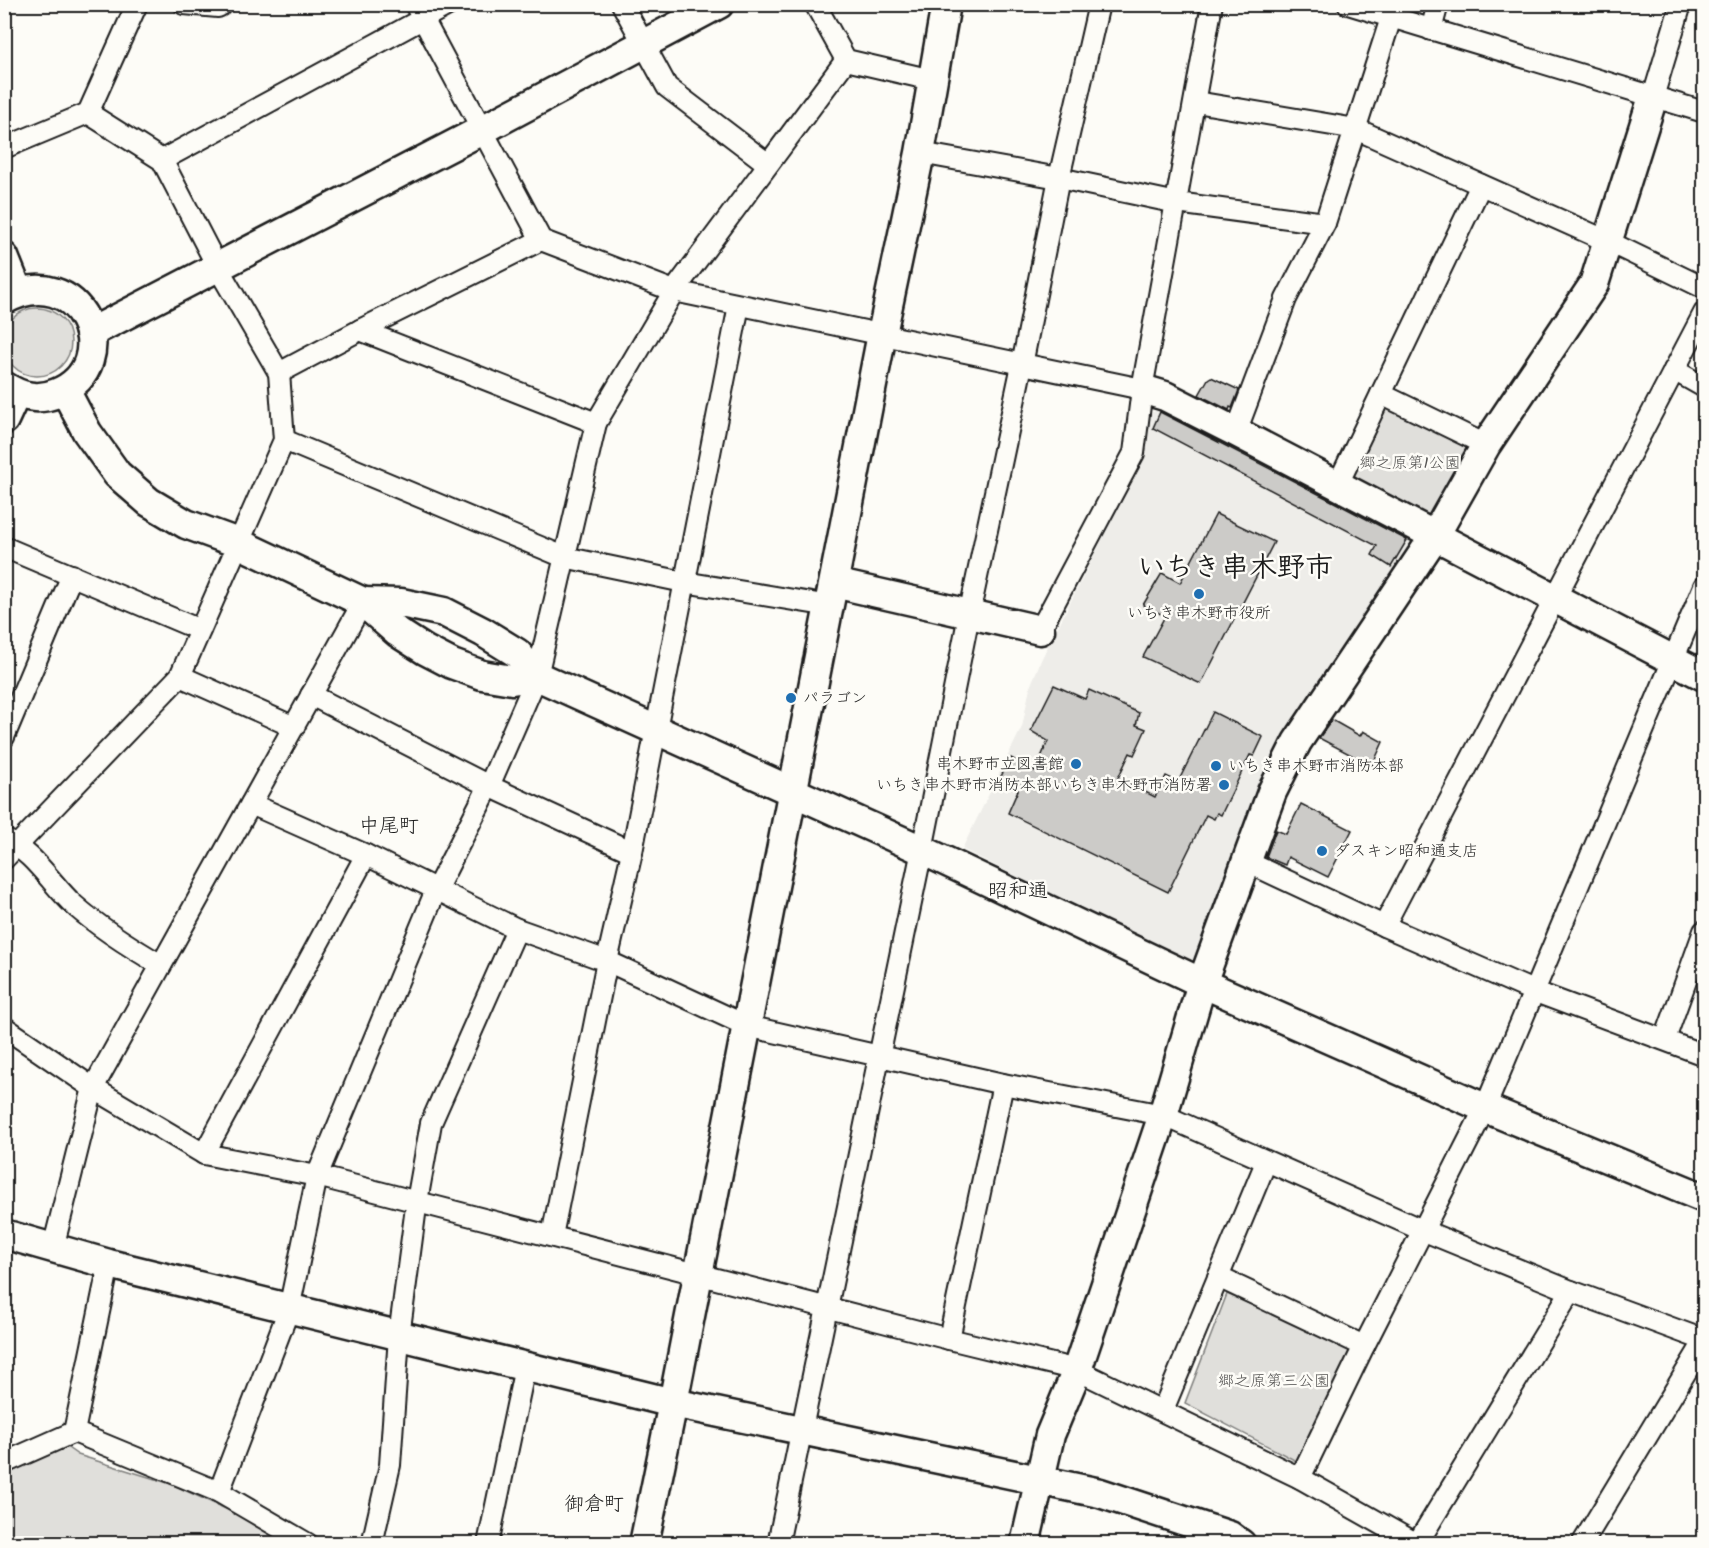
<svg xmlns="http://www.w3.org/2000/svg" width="1709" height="1548" font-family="Kalam,'Klee One',sans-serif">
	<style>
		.built { fill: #eeede9 }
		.green { fill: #e0dfdb; stroke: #7e7e7c; stroke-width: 1.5 }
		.building { fill: #cccbc8; stroke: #1c1c1c; stroke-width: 1.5 }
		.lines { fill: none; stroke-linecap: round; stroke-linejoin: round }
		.street-casing { stroke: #1c1c1c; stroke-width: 24 }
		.secondary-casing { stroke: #1c1c1c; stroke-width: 33 }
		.street { stroke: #fdfcf7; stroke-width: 20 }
		.secondary { stroke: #fdfcf7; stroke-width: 28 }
		.poi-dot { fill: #1f6fb2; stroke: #fdfcf7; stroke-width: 2 }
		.labels { text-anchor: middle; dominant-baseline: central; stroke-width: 5; stroke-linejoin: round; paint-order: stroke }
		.park-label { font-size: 16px; fill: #575655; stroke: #fdfcf7 }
		.poi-label { font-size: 16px; fill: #1c1c1c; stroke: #fdfcf7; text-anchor: start }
		.quarter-label { font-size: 20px; fill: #1c1c1c; stroke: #fdfcf7 }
		.town-label { font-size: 28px; font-weight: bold; fill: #1c1c1c; stroke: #fdfcf7 }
	</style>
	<rect width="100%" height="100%" fill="#fdfcf7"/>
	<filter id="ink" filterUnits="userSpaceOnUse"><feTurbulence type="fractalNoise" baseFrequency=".0167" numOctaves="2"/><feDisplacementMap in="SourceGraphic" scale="12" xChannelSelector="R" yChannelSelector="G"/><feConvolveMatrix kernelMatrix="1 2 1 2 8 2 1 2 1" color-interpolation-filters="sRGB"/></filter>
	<g filter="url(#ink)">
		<path class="built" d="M1163 408 1412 538 1413 544 1276 754 1244 823 1202 956 1187 961 962 849 1022 727 1030 687 1042 658 1143 459 1150 413Z"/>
		<g class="green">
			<circle cx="37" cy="342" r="34"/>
			<path d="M1390 406 1470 444 1432 516 1418 517 1353 483 1350 475 1381 410Z"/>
			<path d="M1227 1294 1359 1353 1302 1464 1185 1403Z"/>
			<path d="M55 1439 78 1455 171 1484 261 1525 287 1543 5 1544V1464Z"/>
		</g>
		<g class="building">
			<path d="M1211 377 1239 390 1232 408 1230 407 1229 410 1199 395 1208 379Z"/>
			<path d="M1160 412 1228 447 1407 540 1391 567 1372 555 1377 546 1153 428Z"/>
			<path d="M1216 514 1274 542 1201 684 1143 657 1165 616 1143 605 1162 573 1180 583Z"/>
			<path d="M1054 685 1085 699 1089 690 1139 713 1136 725 1146 729 1134 755 1130 753 1118 778 1155 797 1166 776 1178 782 1213 712 1263 737 1254 756 1250 755 1221 815 1217 813 1214 819 1206 815 1168 892 1008 813 1018 790 999 780 1011 758 1035 771 1048 741 1031 731Z"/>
			<path d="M1332 720 1360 736 1363 731 1383 742 1372 766 1319 738Z"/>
			<path d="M1301 804 1352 830 1328 877 1288 857 1285 865 1266 857 1276 830 1286 834Z"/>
		</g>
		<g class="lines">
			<defs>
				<g id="street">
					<path d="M184 4 218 7 223 4"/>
					<path d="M415 4 541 240 674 291 1142 389"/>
					<path d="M622 4 667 87 768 164"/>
					<path d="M815 4 846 60 932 80"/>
					<path d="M1348 4 1704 112"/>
					<path d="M1431 30 1438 4"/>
					<path d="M1653 97 1681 4"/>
					<path d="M1196 102 1356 129 1607 241 1704 288"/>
					<path d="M4 148 88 113 137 4"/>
					<path d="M920 153 1059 178 1177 203 1325 223"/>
					<path d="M162 160 450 4"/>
					<path d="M360 330 596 423"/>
					<path d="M1674 370 1704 387"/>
					<path d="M279 373 360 330 541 240"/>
					<path d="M1381 394 1486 445"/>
					<path d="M1236 432 1286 299 1325 223 1391 18"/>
					<path d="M284 440 564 557 684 582 830 606"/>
					<path d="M1337 486 1481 185"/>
					<path d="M4 547 200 630"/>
					<path d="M1040 630 1134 453 1142 389 1212 4"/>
					<path d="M180 676 294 727"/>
					<path d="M311 695 489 786 632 852"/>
					<path d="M4 737 72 575"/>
					<path d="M251 804 366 855 517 929 607 961 747 1026 1003 1084 1163 1115 1422 1230 1571 1291 1704 1340"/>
					<path d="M4 839C34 852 51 884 74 905 101 929 130 947 161 965"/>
					<path d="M4 859 180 676 284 440 279 373 218 268 162 160 88 113"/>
					<path d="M1245 861 1384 926 1533 991 1704 1055"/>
					<path d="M1384 926 1704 313"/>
					<path d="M4 1027 93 1088 204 1154 317 1176 949 1339 1077 1370 1300 1478 1417 1544 1571 1291"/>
					<path d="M1665 1039 1704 931"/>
					<path d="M204 1154 366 855"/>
					<path d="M552 1236 607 961 632 852 739 305"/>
					<path d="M53 1248 93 1088 363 602"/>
					<path d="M1218 1277 1364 1346"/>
					<path d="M949 1339 1003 1084"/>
					<path d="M1163 1410 1266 1162"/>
					<path d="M74 1432 109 1264"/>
					<path d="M4 1463 74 1432 219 1492 308 1544"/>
					<path d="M1300 1478 1364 1346 1485 1108 1704 586"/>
					<path d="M219 1492 289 1309 317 1176 436 890 489 786 537 676 596 423 674 291 846 60"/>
					<path d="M372 1544 390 1465 399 1336 416 1207 431 1123 517 929"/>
					<path d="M488 1544 525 1367"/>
					<path d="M778 1544 922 850 969 615 1022 365 1059 178 1099 4"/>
					<path d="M1582 1544 1704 1342"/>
				</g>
				<g id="secondary">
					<path d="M4 257 18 292"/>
					<path d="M4 300C80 257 127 364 57 393 38 401 21 397 4 386"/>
					<path d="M90 333 482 130 719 4"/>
					<path d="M1142 389 1165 396 1236 432 1704 676"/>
					<path d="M65 390 87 432 117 474 149 502 186 524 238 543 363 602 397 632 425 650 452 664 482 675 512 680 537 676"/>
					<path d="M4 420 16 394"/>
					<path d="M834 583 1040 630"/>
					<path d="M363 602 401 603 444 612 483 632 517 653 537 676 922 850 1202 983 1485 1108 1704 1198"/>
					<path d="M4 1234 109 1264 673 1403 1100 1493 1230 1536 1241 1544"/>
					<path d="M644 1544 673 1403 882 334 920 153 946 4"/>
					<path d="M1025 1544 1050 1435 1077 1370 1163 1115 1202 983 1272 792 1297 742 1434 537 1486 445 1594 284 1653 97"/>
				</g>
			</defs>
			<use href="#street" class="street-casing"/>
			<use href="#secondary" class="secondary-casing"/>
			<use href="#street" class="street"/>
			<use href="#secondary" class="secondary"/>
		</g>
	</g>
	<g class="poi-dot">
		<circle cx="1199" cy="594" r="6"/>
		<circle cx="791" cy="698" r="6"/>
		<circle cx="1076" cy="764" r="6"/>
		<circle cx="1216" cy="766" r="6"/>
		<circle cx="1224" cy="785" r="6"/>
		<circle cx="1322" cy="851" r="6"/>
	</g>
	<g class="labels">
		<g class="park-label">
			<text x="1410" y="463">郷之原第1公園</text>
			<text x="1274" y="1381">郷之原第三公園</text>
		</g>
		<g class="poi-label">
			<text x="1199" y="613" text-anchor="middle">いちき串木野市役所</text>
			<text x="803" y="698">パラゴン</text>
			<text x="1064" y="764" text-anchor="end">串木野市立図書館</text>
			<text x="1228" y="766">いちき串木野市消防本部</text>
			<text x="1212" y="785" text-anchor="end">いちき串木野市消防本部いちき串木野市消防署</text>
			<text x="1334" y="851">ダスキン昭和通支店</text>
		</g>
		<g class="quarter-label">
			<text x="389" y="827">中尾町</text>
			<text x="1018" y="892">昭和通</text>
			<text x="594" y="1505">御倉町</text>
		</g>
		<g class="town-label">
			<text x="1235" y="568">いちき串木野市</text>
		</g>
	</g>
	<rect width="1709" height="1548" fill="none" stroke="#fdfcf7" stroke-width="24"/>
	<rect x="12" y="12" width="1685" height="1524" fill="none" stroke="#1c1c1c" stroke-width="2" filter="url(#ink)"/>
</svg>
